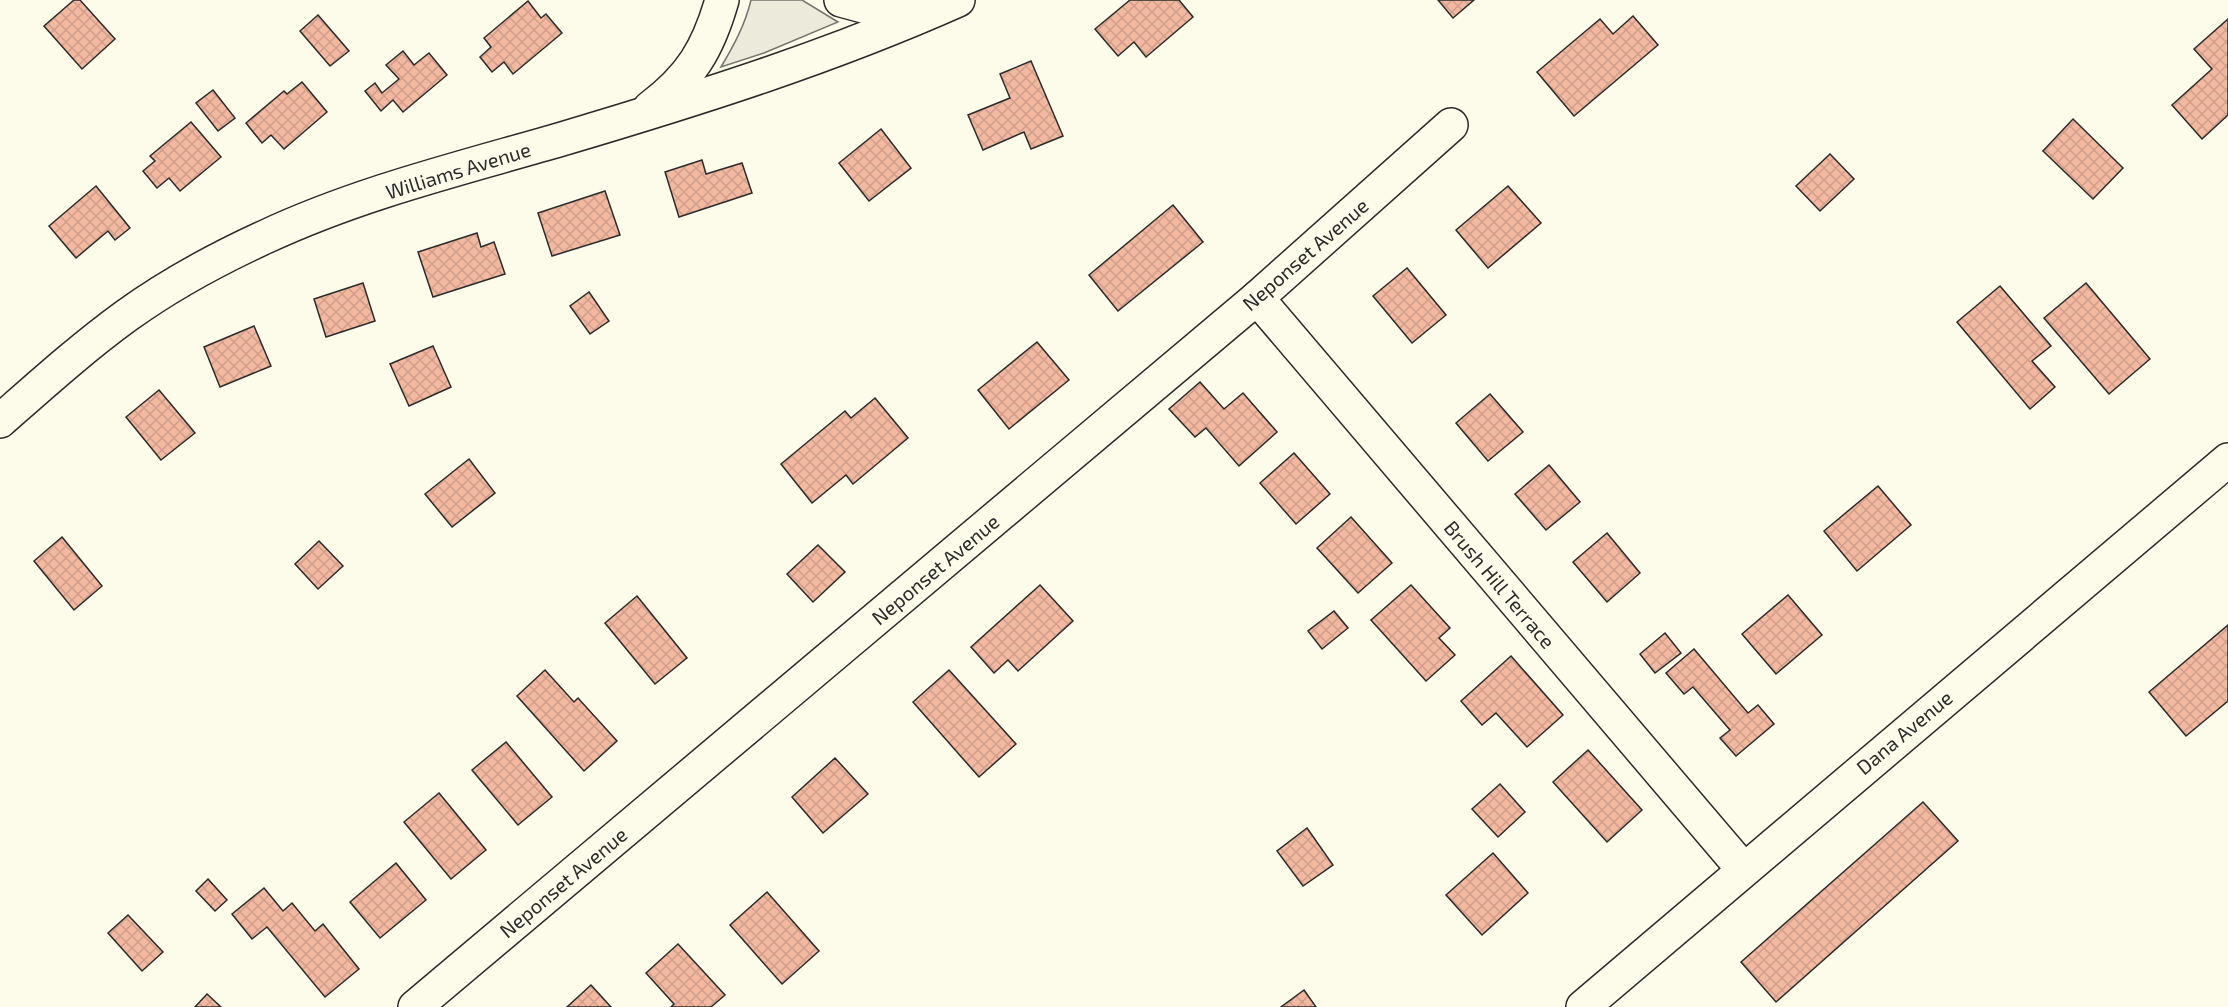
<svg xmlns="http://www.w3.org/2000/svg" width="2228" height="1007" font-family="'Exo 2',sans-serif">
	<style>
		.green { fill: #ecebdb; stroke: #74746e; stroke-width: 1.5 }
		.building { fill: url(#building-cross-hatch); stroke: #2b2b2b; stroke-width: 1.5 }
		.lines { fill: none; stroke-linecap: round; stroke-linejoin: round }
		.minor-casing { stroke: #2b2b2b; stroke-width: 36 }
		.tertiary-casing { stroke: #2b2b2b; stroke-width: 36 }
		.minor { stroke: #fdfbea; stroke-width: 33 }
		.tertiary { stroke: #fdfbea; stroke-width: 33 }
		.labels { text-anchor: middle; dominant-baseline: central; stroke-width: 4.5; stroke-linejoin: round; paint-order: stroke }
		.street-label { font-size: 20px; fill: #2b2b2b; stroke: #fdfbea }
	</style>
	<defs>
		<pattern id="building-cross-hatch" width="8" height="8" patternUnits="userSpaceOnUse" patternTransform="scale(1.5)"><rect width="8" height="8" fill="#f2b8a0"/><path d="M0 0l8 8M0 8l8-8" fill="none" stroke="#d09e8a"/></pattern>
	</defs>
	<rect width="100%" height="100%" fill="#fdfbea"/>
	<path class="green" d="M751 0H802L838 22 764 53 721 67C734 45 745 25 751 0Z"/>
	<g class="building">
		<path d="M74 0H80L115 39 82 69 44 26Z"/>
		<path d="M1130 0H1179L1193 17 1146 57 1134 42 1118 56 1095 29Z"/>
		<path d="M1438 0H1474L1453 18Z"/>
		<path d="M528 1 541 18 546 14 562 33 513 74 504 62 492 72 480 57 491 47 484 38Z"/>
		<path d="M318 15 349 51 330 66 300 31Z"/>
		<path d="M1633 16 1658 45 1574 116 1537 72 1600 19 1613 34Z"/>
		<path d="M2228 19V115L2202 139 2172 105 2212 69 2194 49Z"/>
		<path d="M403 51 414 65 429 53 447 75 403 112 393 100 381 111 365 91 375 83 382 93 399 79 386 65Z"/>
		<path d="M1031 61 1063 136 1031 149 1024 132 983 150 968 115 1010 98 1000 74Z"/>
		<path d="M302 82 327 112 284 149 271 135 262 143 246 123 284 91 287 94Z"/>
		<path d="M213 90 235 118 218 131 196 103Z"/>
		<path d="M2073 119 2123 168 2093 199 2043 151Z"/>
		<path d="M191 122 221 157 180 191 169 178 157 188 143 171 155 161 150 156Z"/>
		<path d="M881 129 911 168 869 201 839 163Z"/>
		<path d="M1830 154 1854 179 1820 211 1796 186Z"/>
		<path d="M702 160 706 174 742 163 752 193 679 217 665 172Z"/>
		<path d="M96 186 130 228 115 240 108 231 76 258 49 226Z"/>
		<path d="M1508 186 1541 223 1488 268 1456 230Z"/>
		<path d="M605 191 620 235 552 256 538 213Z"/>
		<path d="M1173 205 1203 242 1118 311 1089 275Z"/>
		<path d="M477 233 481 247 494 242 505 274 433 297 418 252Z"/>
		<path d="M1407 268 1446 315 1412 343 1373 296Z"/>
		<path d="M363 283 375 321 326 337 314 299Z"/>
		<path d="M2086 283 2150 359 2109 394 2044 318Z"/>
		<path d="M2000 286 2051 346 2032 361 2055 387 2030 409 1957 322Z"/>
		<path d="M589 292 609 321 590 334 570 306Z"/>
		<path d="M254 326 271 366 220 387 204 347Z"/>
		<path d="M1037 342 1069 380 1009 429 978 390Z"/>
		<path d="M433 346 451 387 409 406 390 364Z"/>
		<path d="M1200 382 1224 409 1243 393 1277 432 1239 466 1206 428 1195 437 1169 409Z"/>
		<path d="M159 390 195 433 161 460 126 417Z"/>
		<path d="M1490 394 1523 432 1488 461 1456 423Z"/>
		<path d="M875 398 908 438 853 484 846 475 812 503 781 464 845 411 851 418Z"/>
		<path d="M1294 453 1330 494 1296 524 1260 483Z"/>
		<path d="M469 459 495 493 452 527 425 494Z"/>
		<path d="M1549 465 1580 502 1546 530 1515 494Z"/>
		<path d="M1878 486 1911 525 1857 571 1824 531Z"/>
		<path d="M1351 517 1392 563 1358 593 1317 548Z"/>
		<path d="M1607 533 1640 573 1607 602 1573 562Z"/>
		<path d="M62 537 102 586 74 610 34 561Z"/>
		<path d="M319 541 343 566 318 589 295 564Z"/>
		<path d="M818 545 845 572 813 602 787 574Z"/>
		<path d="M1040 585 1073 621 1018 671 1008 660 994 673 971 647Z"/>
		<path d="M1411 585 1450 628 1439 638 1455 655 1426 681 1371 620Z"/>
		<path d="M1788 595 1822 635 1776 674 1742 634Z"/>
		<path d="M637 596 687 658 655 684 605 623Z"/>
		<path d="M1334 611 1348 628 1322 649 1308 631Z"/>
		<path d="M2228 625V701L2186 736 2149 692Z"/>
		<path d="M1665 633 1681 653 1655 673 1640 654Z"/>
		<path d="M1694 649 1748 713 1758 705 1774 724 1736 756 1720 738 1730 730 1693 687 1684 694 1666 673Z"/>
		<path d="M1511 656 1563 715 1527 747 1496 713 1482 725 1461 701Z"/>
		<path d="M545 670 574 702 578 698 617 741 584 771 517 696Z"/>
		<path d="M949 670 1016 744 979 777 913 702Z"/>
		<path d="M506 742 552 797 518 825 472 770Z"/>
		<path d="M1588 750 1642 810 1607 842 1553 782Z"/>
		<path d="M835 758 868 794 823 833 792 797Z"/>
		<path d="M1500 784 1525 812 1498 837 1472 809Z"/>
		<path d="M439 793 486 850 451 879 404 822Z"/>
		<path d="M1923 802 1958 841 1776 1002 1741 962Z"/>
		<path d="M1307 828 1333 865 1303 886 1277 851Z"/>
		<path d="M1493 853 1528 893 1482 935 1446 895Z"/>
		<path d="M396 863 426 900 380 938 350 902Z"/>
		<path d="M208 879 227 900 215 911 196 891Z"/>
		<path d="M264 888 283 911 292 903 315 931 323 924 359 969 325 997 267 927 252 939 232 914Z"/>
		<path d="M767 892 819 951 782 984 730 925Z"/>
		<path d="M128 915 163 952 142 971 108 933Z"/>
		<path d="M678 944 725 995 711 1007H671L674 1004 646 973Z"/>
		<path d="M591 985 611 1007H567Z"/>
		<path d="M1304 990 1316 1007H1281Z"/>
		<path d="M207 994 221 1007H195Z"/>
	</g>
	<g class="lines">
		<defs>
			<g id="minor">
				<path d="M841 0 885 12 917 14"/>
				<path d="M650 108C691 77 708 49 722 0"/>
				<path d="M1257 298 1743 869"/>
				<path d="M0 421C41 385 82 348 126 316 169 285 217 259 265 237 359 193 462 168 562 139 697 99 830 57 958 0"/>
				<path d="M415 1007 1257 298 1451 125"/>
			</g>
			<path id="tertiary" d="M1583 1007 2228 460"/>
		</defs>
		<use href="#minor" class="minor-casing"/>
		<use href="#tertiary" class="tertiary-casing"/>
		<use href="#minor" class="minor"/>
		<use href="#tertiary" class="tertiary"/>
	</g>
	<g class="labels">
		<g class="street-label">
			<text transform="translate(458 170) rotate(-17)">Williams Avenue</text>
			<text transform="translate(1305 254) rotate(-41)">Neponset Avenue</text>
			<text transform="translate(935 569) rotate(-40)">Neponset Avenue</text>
			<text transform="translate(1500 584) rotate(50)">Brush Hill Terrace</text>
			<text transform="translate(1904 732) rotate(-40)">Dana Avenue</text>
			<text transform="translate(563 882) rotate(-40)">Neponset Avenue</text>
		</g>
	</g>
</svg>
